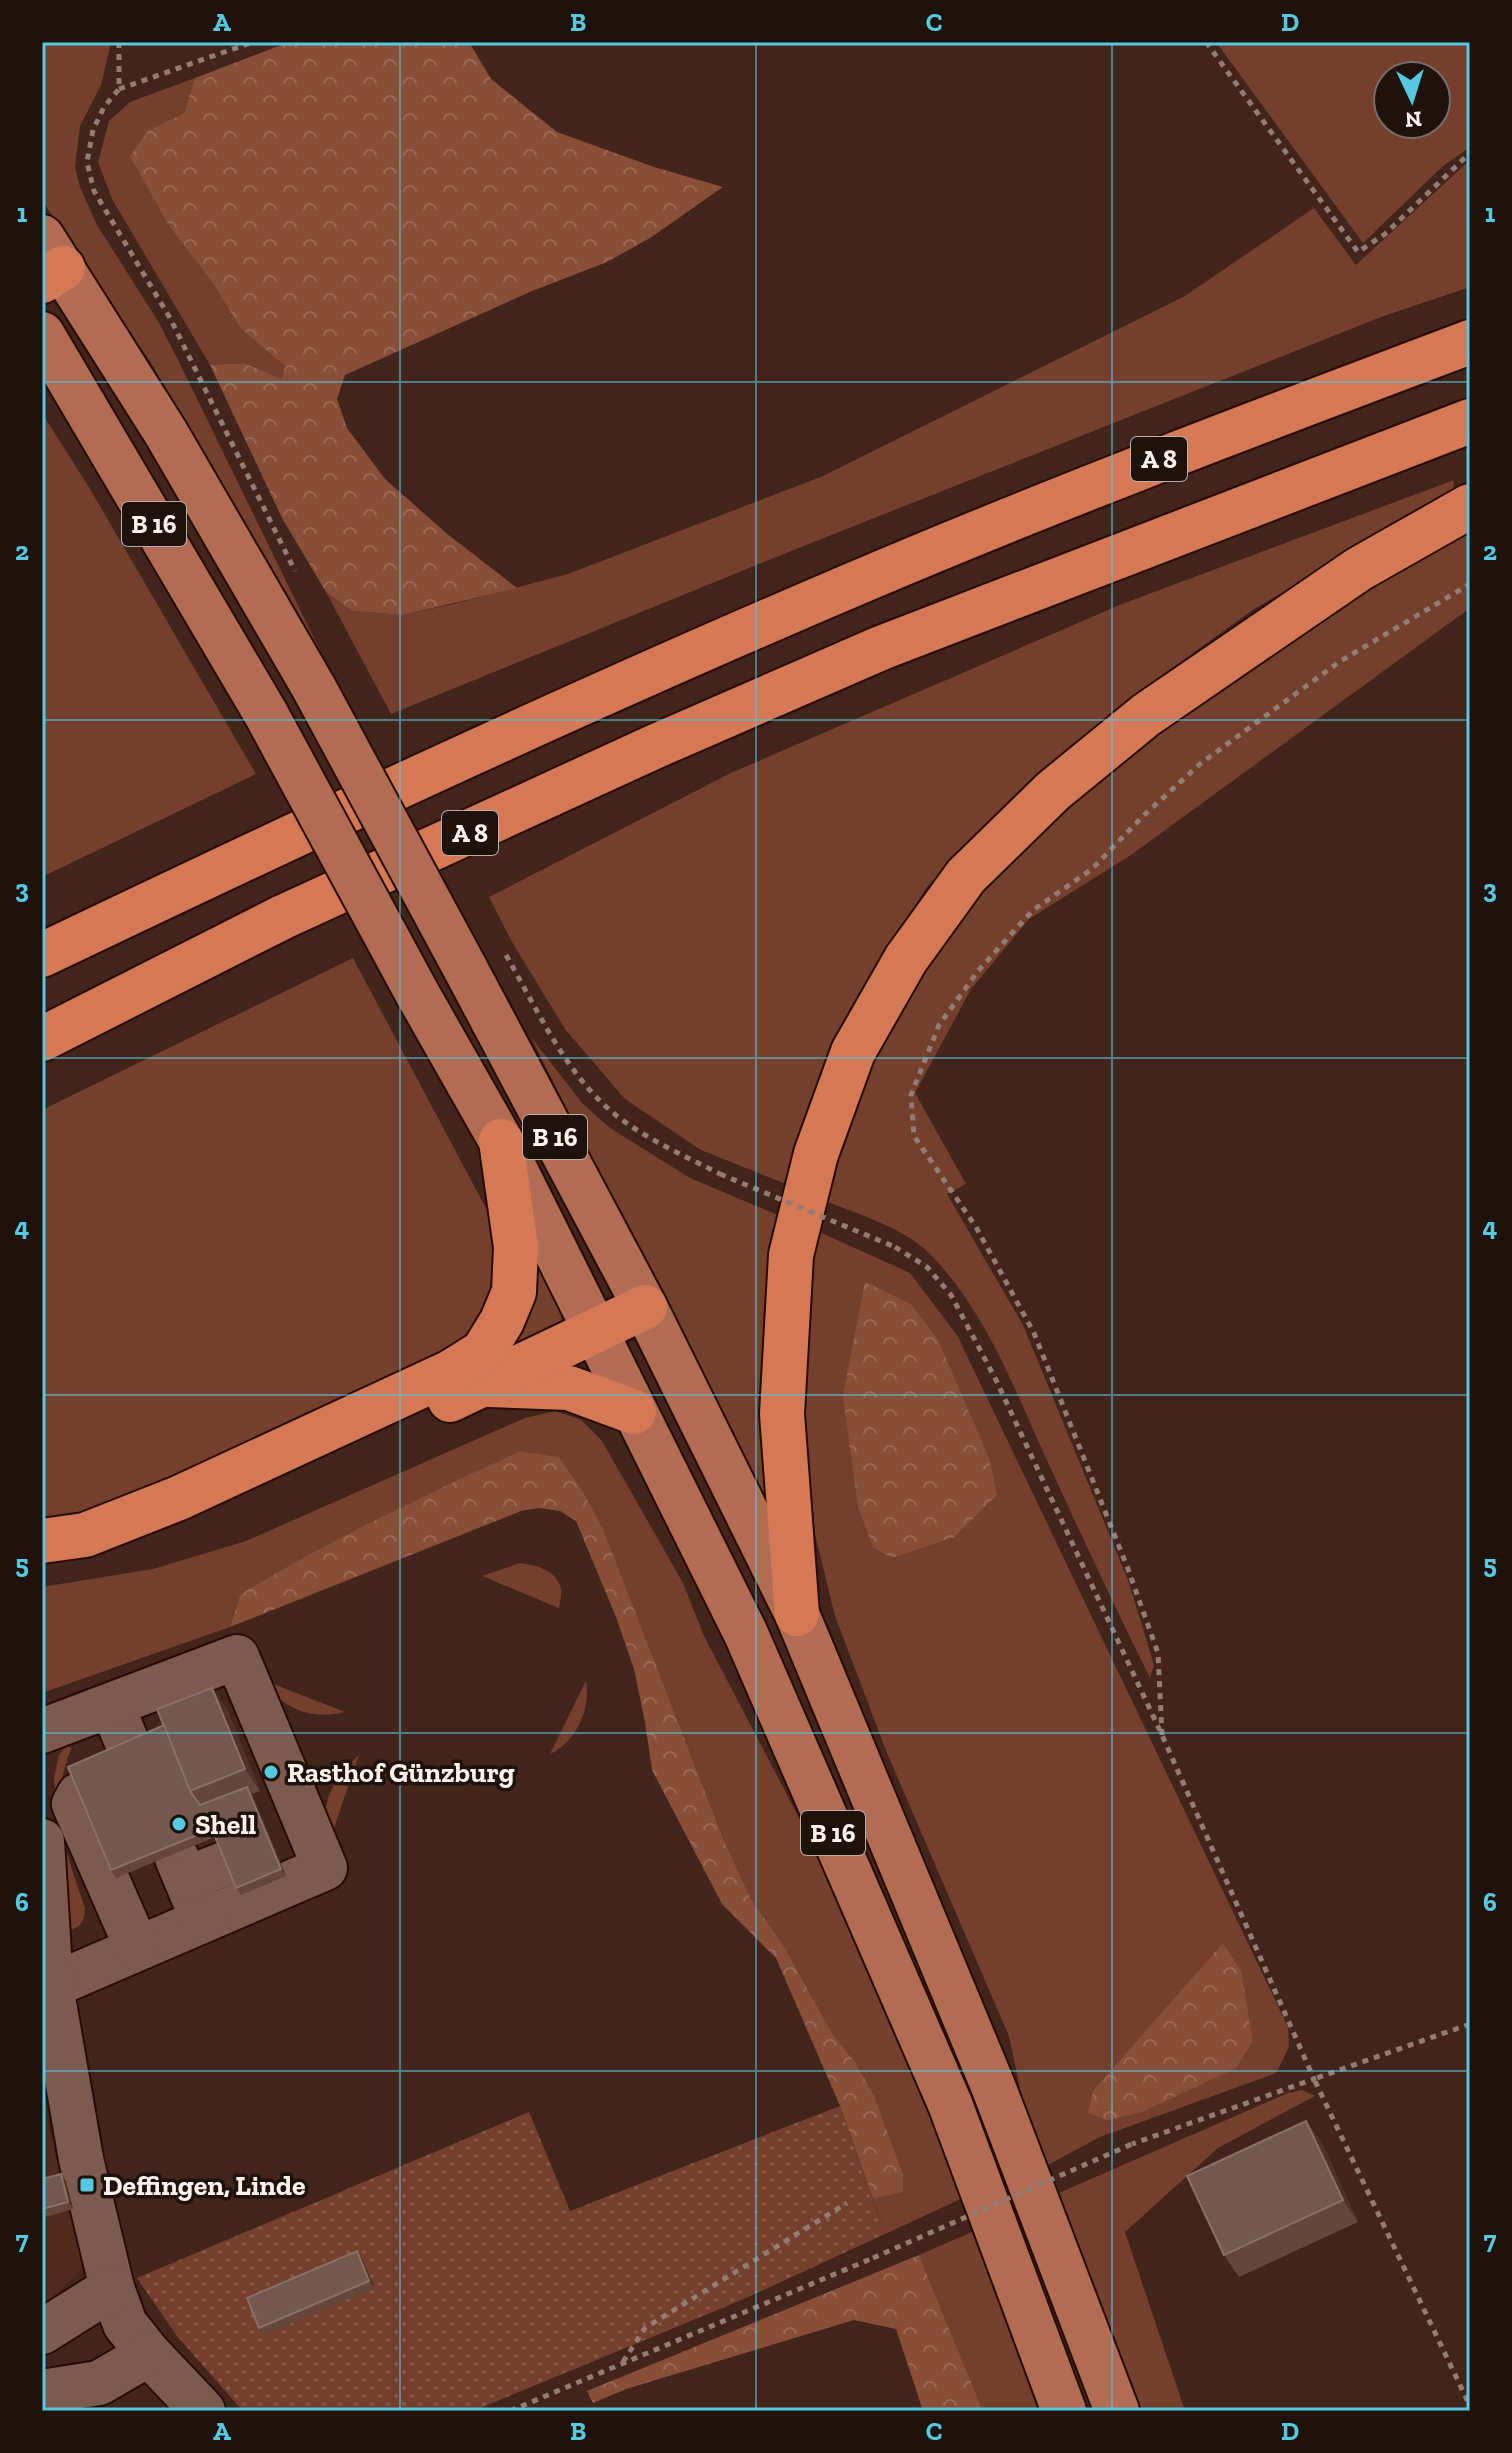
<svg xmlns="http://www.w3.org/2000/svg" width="1512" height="2453" font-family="'Zilla Slab',serif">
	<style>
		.built { fill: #4f2a1d }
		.grass { fill: #74402d; fill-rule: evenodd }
		.forest { fill: url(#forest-crowns) }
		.garden { fill: url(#garden-dots) }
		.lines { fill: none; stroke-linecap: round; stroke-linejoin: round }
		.minor-casing { stroke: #270c04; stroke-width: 48 }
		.major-casing { stroke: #270c04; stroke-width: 48 }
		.highway-casing { stroke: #270c04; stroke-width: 48 }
		.path { stroke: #927c74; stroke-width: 5; stroke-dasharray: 6 6; stroke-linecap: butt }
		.minor { stroke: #7c5a4e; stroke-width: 44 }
		.major { stroke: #b16c53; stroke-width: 44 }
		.highway { stroke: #d47856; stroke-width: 44 }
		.major-bridge-casing { stroke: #270c04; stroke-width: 48; stroke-linecap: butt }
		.path-bridge { stroke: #927c74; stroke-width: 5; stroke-dasharray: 6 6; stroke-linecap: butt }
		.major-bridge { stroke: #b16c53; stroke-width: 44 }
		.wall { fill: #64463a }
		.shaded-wall { fill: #4f3125 }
		.building { fill: #74584e; stroke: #8a7067; stroke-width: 2 }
		.grid { fill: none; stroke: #56c9e1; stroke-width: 2; stroke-opacity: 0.55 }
		.poi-dot { fill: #56c9e1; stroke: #1f120d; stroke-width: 3 }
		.labels { text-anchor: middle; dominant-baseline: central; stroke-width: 7; stroke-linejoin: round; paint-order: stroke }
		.shield { fill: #1f120d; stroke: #bbafaa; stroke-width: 2 }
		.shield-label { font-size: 26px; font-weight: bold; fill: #fef2ed }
		.poi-label { font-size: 28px; font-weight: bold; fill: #fef2ed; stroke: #1f120d; text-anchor: start }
		.neatline { fill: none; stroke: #56c9e1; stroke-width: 3 }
		.grid-label { font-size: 26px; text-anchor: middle; font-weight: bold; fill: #56c9e1 }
	</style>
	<defs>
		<pattern id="forest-crowns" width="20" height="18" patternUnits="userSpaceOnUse" patternTransform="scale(2)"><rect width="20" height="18" fill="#894e38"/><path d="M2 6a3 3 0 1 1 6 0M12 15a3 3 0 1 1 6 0" fill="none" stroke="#9b6855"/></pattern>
		<pattern id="garden-dots" width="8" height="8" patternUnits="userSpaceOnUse" patternTransform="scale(2)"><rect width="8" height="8" fill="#74402d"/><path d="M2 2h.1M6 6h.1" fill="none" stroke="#895c4c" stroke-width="1.8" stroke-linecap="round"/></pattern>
	</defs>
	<rect width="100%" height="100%" fill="#42241a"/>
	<path class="built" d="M42 2067 48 2124 83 2268 42 2308Z"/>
	<g class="grass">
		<path d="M43 42H111L101 85 80 126 75 167 80 187 97 225 158 321 178 360 331 673 325 679 153 366 42 200Z"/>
		<path d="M1216 42H1470V147L1443 166 1363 243ZM1388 76H1436V124H1388Z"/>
		<path d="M195 78 184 113 149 131 210 279 241 329 285 366 281 380 244 363 210 365 112 199 98 162 109 121 130 102Z"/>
		<path d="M1470 160V287L1381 317 796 549 391 714 326 592 352 611 403 615 453 604 568 574 823 476 1185 296 1314 208 1356 265Z"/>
		<path d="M42 413 90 489 256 774 42 877Z"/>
		<path d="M1454 480 1452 496 1254 609 1121 705 1002 809 926 888 856 998 815 1098 786 1184 701 1150 625 1099 565 1029 512 942 489 897 731 773 1122 604Z"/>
		<path d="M1470 526V608L1131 855 1029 919 971 989 915 1093 966 1184 947 1194 1023 1325 1128 1580 1154 1665 1150 1678C1116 1609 1083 1539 1051 1469 1017 1396 987 1311 929 1253 901 1226 856 1214 821 1199L850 1109 900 1000 1003 862 1158 731 1354 595Z"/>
		<path d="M353 958 498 1231C498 1244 500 1257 500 1270 499 1299 473 1331 452 1349L95 1514 42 1522V1110Z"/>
		<path d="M531 1037 582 1103 610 1128 690 1178 780 1216 763 1346 765 1438 781 1546Z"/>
		<path d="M815 1230 910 1273 957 1335 1288 2027 1289 2047 1276 2073 1100 2137 1042 2168 1029 2131 1009 2036 887 1753 835 1616 815 1534 799 1416Z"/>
		<path d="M537 1261C549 1282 570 1305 558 1329L502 1357Z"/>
		<path d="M556 1411 581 1420 602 1441 683 1583 704 1636 843 1902 963 2198 885 2234 873 2199 902 2192 903 2174 874 2095 855 2062 832 2033 784 1946 751 1899 725 1843 604 1531 583 1493 558 1457 520 1451 404 1506 240 1595 230 1627 42 1693V1587L153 1569 246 1541 525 1418Z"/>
		<path d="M520 1563C536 1565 557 1570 561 1589 562 1594 560 1603 559 1608L482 1576Z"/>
		<path d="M263 1680 345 1712C312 1720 282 1710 263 1680Z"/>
		<path d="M586 1681C591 1709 576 1742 550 1754Z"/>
		<path d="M68 1743 71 1749C47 1807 66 1852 85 1908 85 1921 81 1926 69 1931L54 1778 59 1755Z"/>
		<path d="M359 1755 331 1837C316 1805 335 1777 359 1755Z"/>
		<path d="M1302 2090 1315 2096 1218 2148 1125 2232 1185 2411H1138L1052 2196 1288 2093Z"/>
		<path d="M974 2231 1038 2411H983L919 2255Z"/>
	</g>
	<g class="forest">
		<path d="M289 42H469L491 79 557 132 654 167 723 187 650 238 607 262 532 291 345 375 337 399 347 428 385 479 446 533 517 588 403 615 352 611 326 592 282 518 210 365 244 363 281 379 285 366 241 329 210 279 168 224 130 156 148 131 184 113 195 78Z"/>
		<path d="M865 1282 911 1304 938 1340 989 1458 997 1495 954 1537 892 1558 873 1547 858 1507 843 1396Z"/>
		<path d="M520 1451 559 1457 583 1492 604 1531 725 1843 751 1899 784 1946 832 2033 855 2062 874 2095 903 2174V2192L873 2199 840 2106 776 1958 722 1904 652 1770 645 1722 634 1669 616 1617 576 1521 560 1511 539 1508 521 1511 230 1627 240 1595C329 1540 425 1495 520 1451Z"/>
		<path d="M1223 1943 1241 1971 1252 2036V2042L1236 2068 1142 2112 1107 2120 1088 2113 1093 2091Z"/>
		<path d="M919 2255 983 2411H923L896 2329 854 2320 626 2389 593 2403 587 2391Z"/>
	</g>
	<path class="garden" d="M840 2106 885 2234 744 2299 473 2411H243L177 2336 137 2278 529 2112 570 2211Z"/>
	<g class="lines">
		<defs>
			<g id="minor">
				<path d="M112 1705 128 1745"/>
				<path d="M42 1731 237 1657 325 1868 51 1986"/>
				<path d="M79 1795 74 1804 137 1948"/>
				<path d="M42 1841 51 1986 81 2159 112 2288 125 2324 149 2354 203 2411"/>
				<path d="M177 1858 203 1920"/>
				<path d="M186 1879 224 1864"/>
				<path d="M42 2332 112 2288"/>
				<path d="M42 2392 99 2383 149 2354"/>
			</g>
			<g id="major">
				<path d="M42 237 166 433 314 688"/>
				<path d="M42 334 266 714"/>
				<path d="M465 968 645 1307 797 1614 993 2086 1117 2411"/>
				<path d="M417 993 501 1141 746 1634 950 2104 1064 2411"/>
			</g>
			<g id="highway">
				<path d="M42 281 63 268"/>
				<path d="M42 955C310 827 579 701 852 585 1056 498 1263 420 1470 342"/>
				<path d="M42 1039 283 917 656 746 881 648 1470 421"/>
				<path d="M489 1385 569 1388 634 1412"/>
				<path d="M450 1400 645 1307"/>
				<path d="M42 1541 85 1535 179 1498 451 1372 483 1352 502 1321 514 1292 516 1247 501 1141"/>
				<path d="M797 1614 782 1414 791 1255 816 1154 853 1052 906 959 966 876 1053 791 1146 715 1359 569 1470 506"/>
			</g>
		</defs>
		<use href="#minor" class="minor-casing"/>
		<use href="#major" class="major-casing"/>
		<use href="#highway" class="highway-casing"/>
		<g class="path">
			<path d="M119 42V89L104 107 93 130 87 162 94 191 170 318 295 571"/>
			<path d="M1206 42 1358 252 1385 234 1470 153"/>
			<path d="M119 89 253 42"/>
			<path d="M506 955C540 1014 570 1085 628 1124 657 1144 689 1158 720 1174"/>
			<path d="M895 1247 927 1267 951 1295 995 1378 1162 1735 1314 2079 1132 2144"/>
			<path d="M1162 1735 1158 1653 1128 1569 1034 1333 976 1227 914 1136 911 1095 939 1025 978 971 1032 911 1092 869 1142 817 1200 764 1339 662 1470 584"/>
			<path d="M1470 2024 1314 2079 1470 2406"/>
			<path d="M623 2362 645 2328 847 2203"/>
			<path d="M510 2411 873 2258"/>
		</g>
		<use href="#minor" class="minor"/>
		<use href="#major" class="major"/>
		<use href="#highway" class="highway"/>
		<defs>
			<g id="major-bridge">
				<path d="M314 688 465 968"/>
				<path d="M266 714 417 993"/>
			</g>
		</defs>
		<use href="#major-bridge" class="major-bridge-casing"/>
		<g class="path-bridge">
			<path d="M720 1174 895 1247"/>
			<path d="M873 2258 1132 2144"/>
		</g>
		<use href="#major-bridge" class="major-bridge"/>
	</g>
	<g class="wall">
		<path d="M227 1709 260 1791 252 1794 286 1876 241 1895 236 1888 215 1837 116 1878 111 1870Z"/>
		<path d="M1306 2121 1322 2143 1358 2222 1239 2277 1224 2255Z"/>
		<path d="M42 2179 66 2181 73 2209 45 2217 42 2212Z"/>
		<path d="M357 2251 362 2258 375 2288 264 2335 259 2328Z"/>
	</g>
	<g class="shaded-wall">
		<path d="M212 1688 227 1709 260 1791 245 1769Z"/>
		<path d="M247 1787 252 1794 286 1876 281 1869Z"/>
		<path d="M1306 2121 1322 2143 1358 2222 1343 2200Z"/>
		<path d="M61 2174 66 2181 73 2209 68 2202Z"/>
		<path d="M357 2251 362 2258 375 2288 369 2281Z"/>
	</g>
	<g class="building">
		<path d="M212 1688 245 1769 190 1791 157 1709Z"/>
		<path d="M164 1725 190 1791 200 1805 247 1787 281 1869 236 1888 212 1829 111 1870 68 1767Z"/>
		<path d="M1306 2121 1343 2200 1224 2255 1187 2176Z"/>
		<path d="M61 2174 68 2202 42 2209V2179Z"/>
		<path d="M357 2251 369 2281 259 2328 247 2298Z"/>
	</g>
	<path class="grid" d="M400 42V2411M756 42V2411M1112 42V2411M42 382H1470M42 720H1470M42 1058H1470M42 1395H1470M42 1733H1470M42 2071H1470"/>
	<g class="poi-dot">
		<circle cx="271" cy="1772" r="8"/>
		<circle cx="179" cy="1824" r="8"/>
		<rect x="79" y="2177" width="16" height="16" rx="4"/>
	</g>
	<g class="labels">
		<g class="shield">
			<rect x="1131" y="437" width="56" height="44" rx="6"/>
			<rect x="122" y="502" width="64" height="44" rx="6"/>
			<rect x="442" y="811" width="56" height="44" rx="6"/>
			<rect x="523" y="1115" width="64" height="44" rx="6"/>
			<rect x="801" y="1811" width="64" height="44" rx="6"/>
		</g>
		<g class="shield-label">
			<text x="1159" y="459">A 8</text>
			<text x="154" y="524">B 16</text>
			<text x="470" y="833">A 8</text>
			<text x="555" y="1137">B 16</text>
			<text x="833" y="1833">B 16</text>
		</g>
		<g class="poi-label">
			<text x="287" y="1772">Rasthof Günzburg</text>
			<text x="195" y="1824">Shell</text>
			<text x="103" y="2185">Deffingen, Linde</text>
		</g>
	</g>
	<rect width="1512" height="2453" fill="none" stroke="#1f120d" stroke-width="88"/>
	<g transform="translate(1412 100) rotate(176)"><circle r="38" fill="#1f120d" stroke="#786c67" stroke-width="2"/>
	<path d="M0-6L14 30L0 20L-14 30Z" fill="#56c9e1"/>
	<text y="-12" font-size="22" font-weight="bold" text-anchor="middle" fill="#fef2ed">N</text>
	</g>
	<rect x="44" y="44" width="1424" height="2365" class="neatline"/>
	<g class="grid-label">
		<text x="222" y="31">A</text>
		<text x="578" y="31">B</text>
		<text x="934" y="31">C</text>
		<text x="1290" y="31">D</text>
		<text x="22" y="222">1</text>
		<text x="1490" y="222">1</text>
		<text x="22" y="560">2</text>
		<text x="1490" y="560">2</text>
		<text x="22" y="898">3</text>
		<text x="1490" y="898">3</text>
		<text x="22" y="1236">4</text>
		<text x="1490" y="1236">4</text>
		<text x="22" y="1573">5</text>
		<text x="1490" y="1573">5</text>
		<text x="22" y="1911">6</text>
		<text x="1490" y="1911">6</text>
		<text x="22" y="2249">7</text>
		<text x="1490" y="2249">7</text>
		<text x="222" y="2440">A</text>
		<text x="578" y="2440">B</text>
		<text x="934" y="2440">C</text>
		<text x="1290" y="2440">D</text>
	</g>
</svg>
